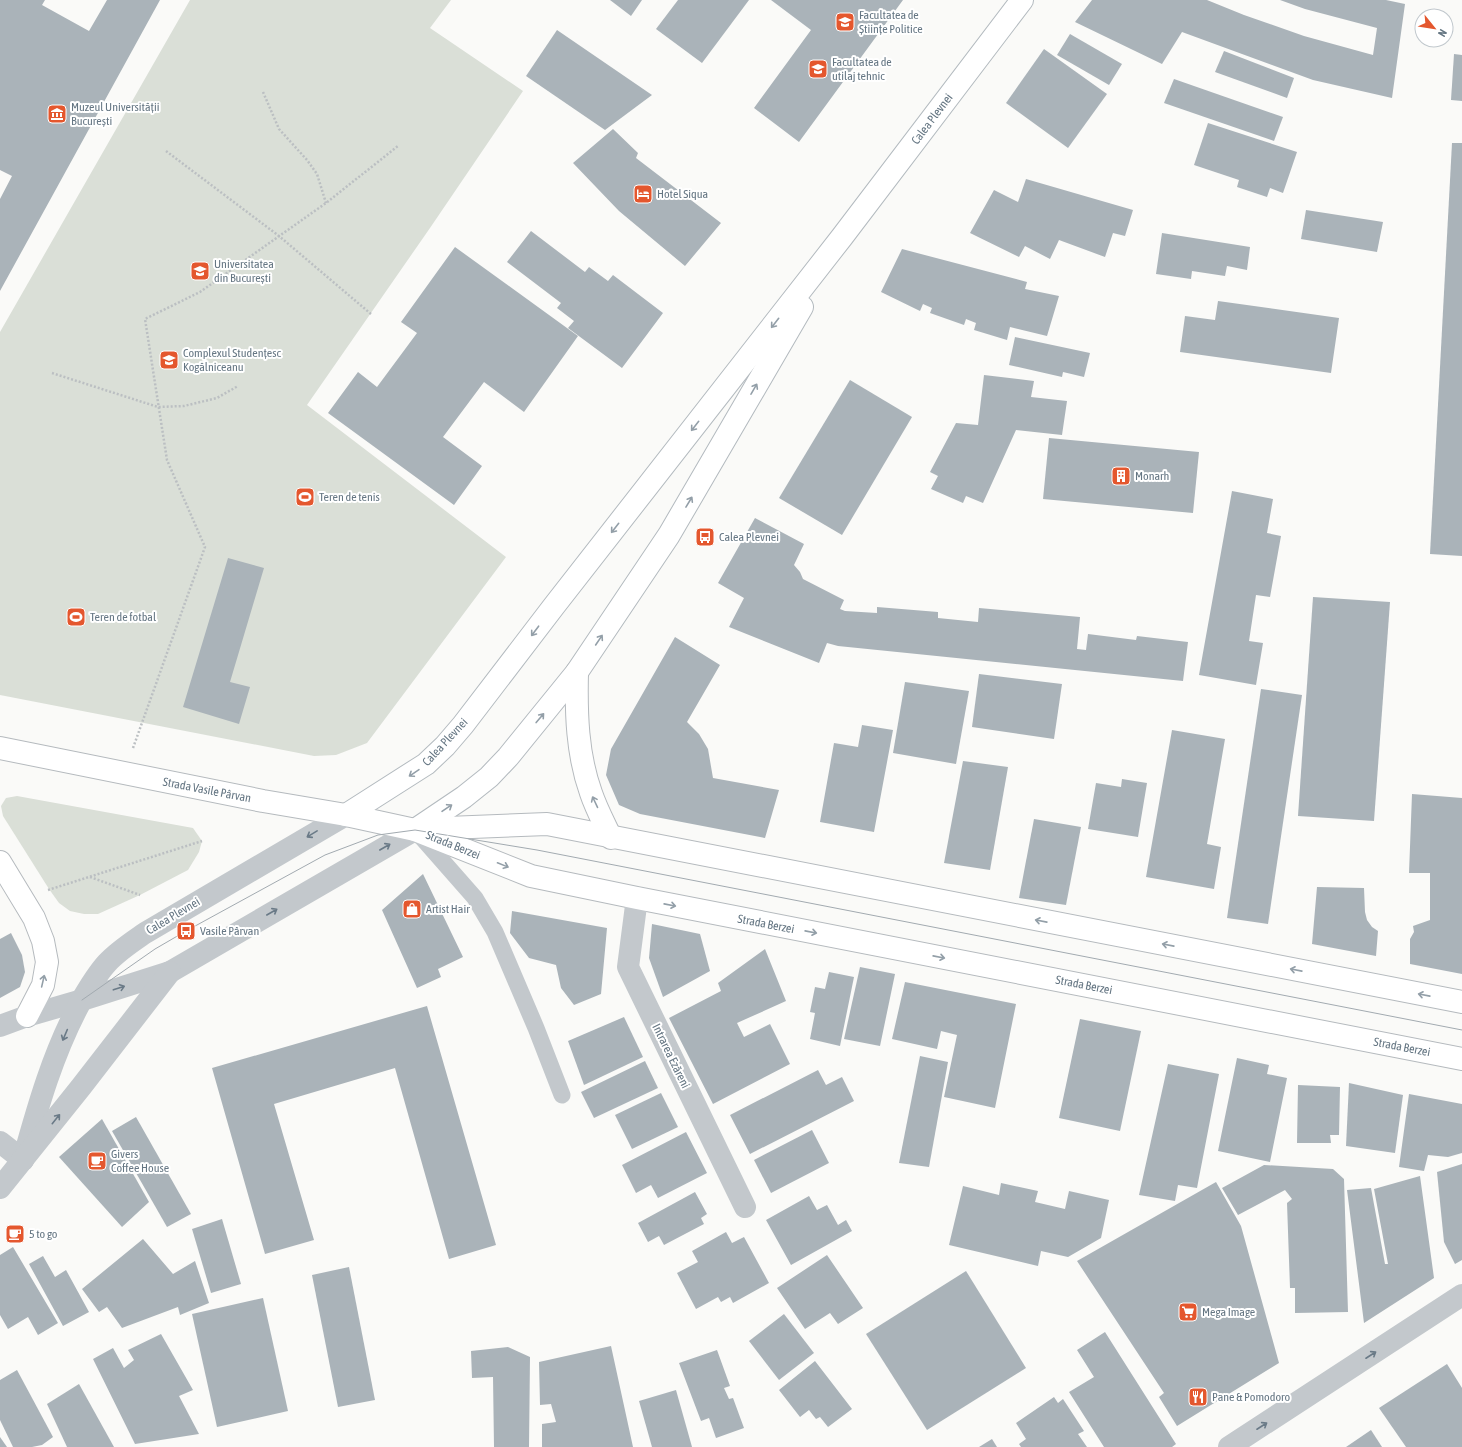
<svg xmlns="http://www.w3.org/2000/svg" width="1462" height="1447" font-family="'Asap Condensed',sans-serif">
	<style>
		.green { fill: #dadfd7 }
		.building { fill: #aab3b9 }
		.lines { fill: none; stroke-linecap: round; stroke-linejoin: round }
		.secondary-casing { stroke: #b3babf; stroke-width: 24 }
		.primary-casing { stroke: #b5babe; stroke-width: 24 }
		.path { stroke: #bbbfc2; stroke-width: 2.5; stroke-dasharray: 2 2; stroke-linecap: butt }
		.service { stroke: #c3c8cc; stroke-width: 17 }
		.minor { stroke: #c3c8cc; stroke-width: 22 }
		.tertiary { stroke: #c3c8cc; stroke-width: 22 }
		.secondary { stroke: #fff; stroke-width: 22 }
		.primary { stroke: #fff; stroke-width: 22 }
		.tram { stroke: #a2aab0; stroke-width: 1 }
		.oneway { stroke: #939fa8 }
		.oneway2 { stroke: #6a7a87 }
		.labels { text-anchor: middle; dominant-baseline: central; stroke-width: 4; stroke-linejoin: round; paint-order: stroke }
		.poi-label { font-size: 12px; fill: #657683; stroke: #fff; text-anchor: start }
		.street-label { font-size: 12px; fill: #657683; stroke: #fff }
	</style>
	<rect width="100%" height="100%" fill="#fafaf8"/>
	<g class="green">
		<path d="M190 0H451L430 28 523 91 430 228 307 405 506 557 367 743 336 755 314 756 0 695V332Z"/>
		<path d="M17 796 193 828 202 841 199 852 188 870 140 895 98 914H84L70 911 59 903 49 889 3 816 1 806 6 798Z"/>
	</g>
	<g class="building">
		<path d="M0 0H45L42 5 89 31 107 0H160L0 291V199L12 176 0 170Z"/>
		<path d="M610 0H642L631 16Z"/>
		<path d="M678 0H749L702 63 656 29Z"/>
		<path d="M771 0H903L799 142 754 108 811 30Z"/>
		<path d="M1092 0H1207L1244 15 1304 36 1373 55 1377 28 1305 9 1280 0H1386L1405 4 1392 98 1313 80 1182 32 1162 64 1075 22Z"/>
		<path d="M557 30 652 95 605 130 526 76Z"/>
		<path d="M1070 34 1122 64 1109 85 1057 55Z"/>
		<path d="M1044 49 1107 94 1068 148 1006 103Z"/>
		<path d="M1224 51 1294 78 1287 98 1215 72Z"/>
		<path d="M1454 54 1462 55V101L1451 100Z"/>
		<path d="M1174 79 1283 117 1274 141 1164 103Z"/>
		<path d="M1208 123 1297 152 1283 193 1270 188 1267 197 1237 187 1239 180 1194 165Z"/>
		<path d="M613 129 638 153 636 158 721 223 685 266 619 211 573 163Z"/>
		<path d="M1452 143H1462V556L1430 554Z"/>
		<path d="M1026 179 1133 210 1125 236 1113 233 1105 257 1059 240 1050 259 1025 246 1019 257 970 233 994 190 1018 202Z"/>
		<path d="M1306 210 1383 222 1377 252 1301 239Z"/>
		<path d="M531 231 585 272 589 267 608 281 613 275 663 313 622 368 568 328 574 321 557 308 561 303 507 262Z"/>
		<path d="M1162 233 1250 247 1247 270 1227 266 1225 276 1192 271 1191 279 1156 274Z"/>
		<path d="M455 247 578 336 524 412 484 382 443 437 482 466 454 505 328 413 358 372 377 387 417 333 401 322Z"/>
		<path d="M902 249 1027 282 1025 289 1059 296 1047 336 1010 327 1007 340 974 330 976 323 966 319 964 325 930 313 932 308 923 304 920 311 881 292Z"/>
		<path d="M1218 301 1339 318 1331 373 1180 352 1185 316 1215 320Z"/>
		<path d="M1015 337 1090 353 1084 377 1063 372 1062 377 1009 365Z"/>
		<path d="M984 375 1034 381 1031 397 1067 401 1062 435 1016 430 983 503 966 496 963 503 931 489 938 476 930 472 956 423 978 425Z"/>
		<path d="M850 380 912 417 842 535 779 498Z"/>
		<path d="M1049 438 1199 452 1193 513 1043 499Z"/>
		<path d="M1232 491 1273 499 1267 533 1281 536 1270 597 1256 595 1249 641 1263 643 1256 685 1199 675Z"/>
		<path d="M755 518 804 544 794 565 800 572 803 579 844 600 840 609 845 611 877 613V607L938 612V618L978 622 979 608 1080 617 1077 649 1086 650 1088 634 1136 640 1137 636 1188 642 1183 681 838 646 827 643 819 663 729 627 744 598 718 583Z"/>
		<path d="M228 558 264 568 230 682 250 687 239 724 183 707Z"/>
		<path d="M1313 597 1390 602 1374 821 1298 816Z"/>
		<path d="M675 637 720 665 687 722 699 734 708 749 713 778 779 790 765 838 640 814 619 805 606 775 611 749Z"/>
		<path d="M979 674 1062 684 1054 739 972 727Z"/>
		<path d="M905 682 969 691 956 764 893 753Z"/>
		<path d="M1261 689 1302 695 1268 924 1227 918Z"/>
		<path d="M862 725 893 730 874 832 820 822 834 743 858 747Z"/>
		<path d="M1172 730 1225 739 1207 844 1221 847 1214 889 1146 877Z"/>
		<path d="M963 761 1008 767 990 870 944 863Z"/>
		<path d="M1122 779 1147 783 1138 837 1088 829 1096 783 1121 787Z"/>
		<path d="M1412 794 1462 798V974L1410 964V939L1414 932 1413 926 1430 920V873H1409Z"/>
		<path d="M1034 819 1081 827 1066 905 1019 898Z"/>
		<path d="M423 874 463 957 438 969 441 977 417 988 382 910Z"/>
		<path d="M1317 887 1364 888 1365 912 1367 920 1372 927 1378 931 1376 956 1312 944Z"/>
		<path d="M512 911 607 928 601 994 574 1005 561 988 556 965 529 958 510 933Z"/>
		<path d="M652 924 700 934 710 971 663 997 649 958Z"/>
		<path d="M11 933 22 955 25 972 20 987 0 998V939Z"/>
		<path d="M765 949 786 1001 737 1023 744 1037 770 1024 790 1064 713 1104 669 1018 721 991 718 983Z"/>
		<path d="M860 967 895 974 880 1046 844 1039Z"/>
		<path d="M829 972 854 977 840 1046 810 1039 815 1013 810 1012 815 987 825 989Z"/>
		<path d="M905 982 1016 1004 995 1108 944 1097 957 1035 941 1031 937 1049 892 1039Z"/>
		<path d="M427 1006 496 1245 449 1259 395 1068 274 1104 314 1240 265 1254 212 1068Z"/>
		<path d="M624 1017 643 1057 584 1085 568 1041Z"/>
		<path d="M1080 1019 1141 1031 1120 1131 1059 1118Z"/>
		<path d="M920 1056 948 1062 929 1167 899 1163Z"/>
		<path d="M1237 1058 1269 1065 1267 1074 1287 1078 1270 1162 1218 1151Z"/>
		<path d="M645 1061 658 1088 594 1118 581 1092Z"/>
		<path d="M1168 1064 1219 1074 1197 1188 1178 1185 1175 1201 1139 1195Z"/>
		<path d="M818 1070 826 1085 842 1077 854 1101 750 1154 730 1115Z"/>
		<path d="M1349 1083 1403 1095 1395 1153 1346 1146Z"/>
		<path d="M1298 1085 1340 1087 1339 1135H1330L1331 1143H1297Z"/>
		<path d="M661 1093 678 1127 632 1149 615 1115Z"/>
		<path d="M1409 1094 1462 1104V1153L1448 1157 1428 1155 1424 1171 1399 1167Z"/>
		<path d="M136 1117 191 1214 167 1227 112 1131Z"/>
		<path d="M102 1119 149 1202 122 1227 59 1157Z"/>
		<path d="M812 1130 829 1163 771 1193 754 1160Z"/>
		<path d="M686 1132 707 1173 658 1198 651 1185 636 1193 622 1165Z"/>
		<path d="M1462 1164V1260L1455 1264 1444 1242 1437 1172Z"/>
		<path d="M1264 1165 1333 1169 1344 1179 1348 1312 1295 1313V1288H1290L1287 1203 1292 1199 1285 1190 1238 1215 1222 1188Z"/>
		<path d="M1420 1176 1434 1278 1364 1323 1347 1190 1371 1188 1385 1264H1388L1374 1189Z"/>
		<path d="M1216 1182 1241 1226 1279 1363 1177 1426 1159 1397 1164 1393 1077 1261Z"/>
		<path d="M1001 1183 1038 1191 1035 1202 1065 1209 1069 1191 1109 1200 1101 1238 1068 1257 1041 1251 1038 1266 949 1245 963 1186 999 1195Z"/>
		<path d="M695 1192 707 1214 701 1218 704 1224 664 1245 659 1236 648 1242 638 1223Z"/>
		<path d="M809 1196 817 1210 827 1205 838 1225 846 1220 852 1231 791 1265 766 1220Z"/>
		<path d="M222 1219 241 1284 211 1293 192 1229Z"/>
		<path d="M726 1232 732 1243 744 1237 769 1283 733 1303 730 1297 721 1302 718 1297 696 1309 677 1273 698 1262 692 1251Z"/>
		<path d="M143 1239 173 1274 195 1261 209 1303 180 1315 178 1307 122 1328 107 1307 99 1312 82 1289Z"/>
		<path d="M13 1247 58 1323 38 1335 28 1317 8 1329 0 1315V1255Z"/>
		<path d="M827 1255 863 1308 838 1324 830 1313 805 1329 777 1288Z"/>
		<path d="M43 1256 55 1277 66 1270 89 1312 63 1326 29 1264Z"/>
		<path d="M349 1267 375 1400 338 1407 312 1275Z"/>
		<path d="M966 1271 1026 1368 927 1430 866 1334Z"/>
		<path d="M263 1298 288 1411 217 1427 192 1314Z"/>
		<path d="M784 1314 814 1353 779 1380 749 1341Z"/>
		<path d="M1105 1332 1176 1444 1172 1447H1104L1069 1392 1094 1377 1077 1350Z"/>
		<path d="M161 1334 193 1390 179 1396 199 1434 135 1444 93 1359 113 1348 124 1368 134 1360 128 1350Z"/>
		<path d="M611 1346 633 1447H542V1424L556 1422 551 1404 540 1405 539 1362Z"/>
		<path d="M508 1347 530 1357 529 1447H494L493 1377 472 1378 471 1351Z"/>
		<path d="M717 1350 730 1386 724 1388 729 1399 733 1398 744 1428 716 1438 709 1418 701 1421 679 1363Z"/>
		<path d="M815 1361 852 1409 828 1427 820 1417 816 1419 809 1410 800 1417 779 1390Z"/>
		<path d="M1447 1364 1462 1388V1447H1406L1379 1408Z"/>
		<path d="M17 1370 53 1437 42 1445 32 1447H13L0 1420V1380Z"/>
		<path d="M79 1384 114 1447H67L47 1404Z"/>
		<path d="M676 1390 692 1447H652L639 1401Z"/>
		<path d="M1054 1397 1058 1403 1063 1399 1084 1431 1078 1434 1087 1447H1021L1019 1444 1026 1439 1016 1423Z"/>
		<path d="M1371 1430 1382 1447H1346Z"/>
		<path d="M0 1437 7 1447H0Z"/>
		<path d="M992 1439 997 1447H979Z"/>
	</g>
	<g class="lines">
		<defs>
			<g id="secondary">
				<path d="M346 815 426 764 445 746 463 725 554 606 842 237 1022 0"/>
				<path d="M415 830 464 797 489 777 508 757 577 672 669 535 802 307"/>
			</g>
			<g id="primary">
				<path d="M577 672C576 713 577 754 591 793 596 808 604 823 611 838"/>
				<path d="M0 748 263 801 346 815 415 830 531 876 637 898 1462 1059"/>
				<path d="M422 829 547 824 1462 1002"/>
				<path d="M0 862 34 918 43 941 47 962 43 985 27 1016"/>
			</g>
		</defs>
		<use href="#secondary" class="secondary-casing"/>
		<use href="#primary" class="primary-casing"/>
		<g class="path">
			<path d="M263 92 279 129 307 160 317 174 326 203"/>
			<path d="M166 151 279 236 371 314"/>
			<path d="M52 373 158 407 184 406 217 398 238 386"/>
			<path d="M133 748 205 547 167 460 145 319 200 292 326 203 398 146"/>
			<path d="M90 877 140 895"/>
			<path d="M48 890 202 841"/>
		</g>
		<path class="service" d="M417 832 475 898 495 932 536 1028 562 1095"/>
		<path class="minor" d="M637 898 628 967 745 1207"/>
		<g class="tertiary">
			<path d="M0 1026 27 1016 82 1000 170 972 415 830"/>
			<path d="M0 1142 23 1160"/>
			<path d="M23 1160C38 1106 53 1053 80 1003 88 989 96 975 107 963 118 951 132 942 145 933L346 815"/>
			<path d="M0 1188 81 1087 170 972"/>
			<path d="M1229 1447 1462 1295"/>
		</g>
		<use href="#secondary" class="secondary"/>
		<use href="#primary" class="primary"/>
		<path class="tram" d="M82 1000 155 949 186 931 325 855 378 835 415 830 537 850 1462 1030"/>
	</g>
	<defs><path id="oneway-shaft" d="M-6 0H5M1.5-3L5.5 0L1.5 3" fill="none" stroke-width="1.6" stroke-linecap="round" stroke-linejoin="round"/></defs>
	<g class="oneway">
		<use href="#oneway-shaft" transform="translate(775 323) rotate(128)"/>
		<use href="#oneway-shaft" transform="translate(754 389) rotate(-60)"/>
		<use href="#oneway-shaft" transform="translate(695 426) rotate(128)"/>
		<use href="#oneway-shaft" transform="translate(689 502) rotate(-59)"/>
		<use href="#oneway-shaft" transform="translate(615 528) rotate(128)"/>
		<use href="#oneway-shaft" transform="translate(535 631) rotate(127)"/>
		<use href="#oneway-shaft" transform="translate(599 640) rotate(-56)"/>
		<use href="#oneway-shaft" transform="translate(540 718) rotate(-50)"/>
		<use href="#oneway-shaft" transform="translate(414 773) rotate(146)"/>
		<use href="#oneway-shaft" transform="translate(595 802) rotate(-115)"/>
		<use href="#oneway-shaft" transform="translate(447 808) rotate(-34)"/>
		<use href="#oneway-shaft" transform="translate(503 865) rotate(22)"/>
		<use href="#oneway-shaft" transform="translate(670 905) rotate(11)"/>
		<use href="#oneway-shaft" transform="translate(1041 921) rotate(-169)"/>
		<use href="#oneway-shaft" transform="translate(811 932) rotate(11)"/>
		<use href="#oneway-shaft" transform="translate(1168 945) rotate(-169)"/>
		<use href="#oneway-shaft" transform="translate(939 957) rotate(11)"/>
		<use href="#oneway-shaft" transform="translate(1296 970) rotate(-169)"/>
		<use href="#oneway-shaft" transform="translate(43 981) rotate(-77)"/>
		<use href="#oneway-shaft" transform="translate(1424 995) rotate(-169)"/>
	</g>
	<g class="oneway2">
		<use href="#oneway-shaft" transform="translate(312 834) rotate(149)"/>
		<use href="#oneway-shaft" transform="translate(385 847) rotate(-30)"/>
		<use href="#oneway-shaft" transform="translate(272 912) rotate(-30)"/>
		<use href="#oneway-shaft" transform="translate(119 988) rotate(-18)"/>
		<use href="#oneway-shaft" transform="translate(65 1035) rotate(113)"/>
		<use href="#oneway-shaft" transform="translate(56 1119) rotate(-51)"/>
		<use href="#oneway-shaft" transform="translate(1371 1355) rotate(-33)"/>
		<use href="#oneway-shaft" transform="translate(1262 1426) rotate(-33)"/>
	</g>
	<defs>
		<symbol id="university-square" viewBox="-11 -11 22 22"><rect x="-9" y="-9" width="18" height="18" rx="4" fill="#e4572e" stroke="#fff"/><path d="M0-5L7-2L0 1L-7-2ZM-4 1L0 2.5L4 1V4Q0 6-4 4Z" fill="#fff"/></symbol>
		<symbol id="museum-square" viewBox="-11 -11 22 22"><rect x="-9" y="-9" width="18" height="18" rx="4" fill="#e4572e" stroke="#fff"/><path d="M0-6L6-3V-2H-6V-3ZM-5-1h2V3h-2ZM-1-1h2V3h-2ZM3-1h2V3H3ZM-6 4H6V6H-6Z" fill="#fff"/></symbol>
		<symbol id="hotel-square" viewBox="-11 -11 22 22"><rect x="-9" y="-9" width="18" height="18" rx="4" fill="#e4572e" stroke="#fff"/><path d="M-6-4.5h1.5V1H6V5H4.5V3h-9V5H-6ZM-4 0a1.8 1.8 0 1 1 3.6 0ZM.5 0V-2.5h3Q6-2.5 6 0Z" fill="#fff"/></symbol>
		<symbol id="building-square" viewBox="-11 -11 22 22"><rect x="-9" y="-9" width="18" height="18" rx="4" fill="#e4572e" stroke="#fff"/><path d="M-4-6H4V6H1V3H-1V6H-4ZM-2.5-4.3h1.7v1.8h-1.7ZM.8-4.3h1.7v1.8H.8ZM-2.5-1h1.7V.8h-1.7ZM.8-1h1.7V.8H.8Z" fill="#fff"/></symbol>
		<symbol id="stadium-square" viewBox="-11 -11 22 22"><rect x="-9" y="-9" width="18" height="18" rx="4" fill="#e4572e" stroke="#fff"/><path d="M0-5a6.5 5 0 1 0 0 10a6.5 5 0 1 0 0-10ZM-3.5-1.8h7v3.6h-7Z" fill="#fff"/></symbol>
		<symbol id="bus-square" viewBox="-11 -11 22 22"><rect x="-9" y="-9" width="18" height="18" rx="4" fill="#e4572e" stroke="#fff"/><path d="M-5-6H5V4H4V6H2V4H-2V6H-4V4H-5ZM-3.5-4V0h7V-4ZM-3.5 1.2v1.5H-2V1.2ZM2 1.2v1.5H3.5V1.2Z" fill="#fff"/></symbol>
		<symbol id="shop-square" viewBox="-11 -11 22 22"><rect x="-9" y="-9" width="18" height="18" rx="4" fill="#e4572e" stroke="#fff"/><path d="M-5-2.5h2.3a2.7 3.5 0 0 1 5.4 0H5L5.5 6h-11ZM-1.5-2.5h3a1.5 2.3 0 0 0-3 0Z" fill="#fff"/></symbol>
		<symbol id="cafe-square" viewBox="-11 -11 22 22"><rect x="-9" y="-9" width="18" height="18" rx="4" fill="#e4572e" stroke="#fff"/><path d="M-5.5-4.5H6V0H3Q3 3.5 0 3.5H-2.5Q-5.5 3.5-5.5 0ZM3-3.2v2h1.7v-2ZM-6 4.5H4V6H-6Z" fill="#fff"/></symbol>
		<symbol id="supermarket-square" viewBox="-11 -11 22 22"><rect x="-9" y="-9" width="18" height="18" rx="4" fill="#e4572e" stroke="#fff"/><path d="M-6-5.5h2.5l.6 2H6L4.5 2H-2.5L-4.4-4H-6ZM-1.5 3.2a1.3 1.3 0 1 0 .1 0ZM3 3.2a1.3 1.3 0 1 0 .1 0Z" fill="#fff"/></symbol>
		<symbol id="restaurant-square" viewBox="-11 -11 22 22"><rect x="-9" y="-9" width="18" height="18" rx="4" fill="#e4572e" stroke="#fff"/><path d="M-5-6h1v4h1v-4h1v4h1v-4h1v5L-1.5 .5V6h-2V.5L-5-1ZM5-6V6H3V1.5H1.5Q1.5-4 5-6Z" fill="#fff"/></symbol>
	</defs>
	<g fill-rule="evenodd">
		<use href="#university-square" x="834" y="11" width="22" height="22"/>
		<use href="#university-square" x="807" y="58" width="22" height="22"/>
		<use href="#museum-square" x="46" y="103" width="22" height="22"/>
		<use href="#hotel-square" x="632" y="183" width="22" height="22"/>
		<use href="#university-square" x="189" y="260" width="22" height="22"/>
		<use href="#university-square" x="158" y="349" width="22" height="22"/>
		<use href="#building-square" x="1110" y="465" width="22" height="22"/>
		<use href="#stadium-square" x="294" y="486" width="22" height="22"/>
		<use href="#bus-square" x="694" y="526" width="22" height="22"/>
		<use href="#stadium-square" x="65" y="606" width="22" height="22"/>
		<use href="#shop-square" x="401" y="898" width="22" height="22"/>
		<use href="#bus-square" x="175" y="920" width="22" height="22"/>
		<use href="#cafe-square" x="86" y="1150" width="22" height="22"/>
		<use href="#cafe-square" x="4" y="1223" width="22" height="22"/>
		<use href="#supermarket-square" x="1177" y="1301" width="22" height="22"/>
		<use href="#restaurant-square" x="1187" y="1386" width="22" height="22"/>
	</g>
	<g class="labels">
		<g class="poi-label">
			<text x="859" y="15">Facultatea de<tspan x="859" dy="14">Științe Politice</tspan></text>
			<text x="832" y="62">Facultatea de<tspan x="832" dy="14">utilaj tehnic</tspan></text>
			<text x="71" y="107">Muzeul Universității<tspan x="71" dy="14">București</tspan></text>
			<text x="657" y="194">Hotel Siqua</text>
			<text x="214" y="264">Universitatea<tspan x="214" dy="14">din București</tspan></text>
			<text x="183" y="353">Complexul Studențesc<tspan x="183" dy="14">Kogălniceanu</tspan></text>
			<text x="1135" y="476">Monarh</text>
			<text x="319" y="497">Teren de tenis</text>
			<text x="719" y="537">Calea Plevnei</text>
			<text x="90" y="617">Teren de fotbal</text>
			<text x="426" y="909">Artist Hair</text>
			<text x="200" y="931">Vasile Pârvan</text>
			<text x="111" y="1154">Givers<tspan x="111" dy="14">Coffee House</tspan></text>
			<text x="29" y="1234">5 to go</text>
			<text x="1202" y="1312">Mega Image</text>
			<text x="1212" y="1397">Pane &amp; Pomodoro</text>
		</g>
		<g class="street-label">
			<text transform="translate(932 119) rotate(-53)">Calea Plevnei</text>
			<text transform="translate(445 742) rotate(-47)">Calea Plevnei</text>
			<text transform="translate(207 790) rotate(11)">Strada Vasile Pârvan</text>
			<text transform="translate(453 845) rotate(22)">Strada Berzei</text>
			<text transform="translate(173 916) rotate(-31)">Calea Plevnei</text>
			<text transform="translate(766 924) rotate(11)">Strada Berzei</text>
			<text transform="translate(1084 985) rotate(11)">Strada Berzei</text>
			<text transform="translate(1402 1047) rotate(11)">Strada Berzei</text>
			<text transform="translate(671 1056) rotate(64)">Intrarea Ezăreni</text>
		</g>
	</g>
	<g transform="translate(1434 28) rotate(120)"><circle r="19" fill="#ffffff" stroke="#c1c8cd"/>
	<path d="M0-3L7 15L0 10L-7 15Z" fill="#e4572e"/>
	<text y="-6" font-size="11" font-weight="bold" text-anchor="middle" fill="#657683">N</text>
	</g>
</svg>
